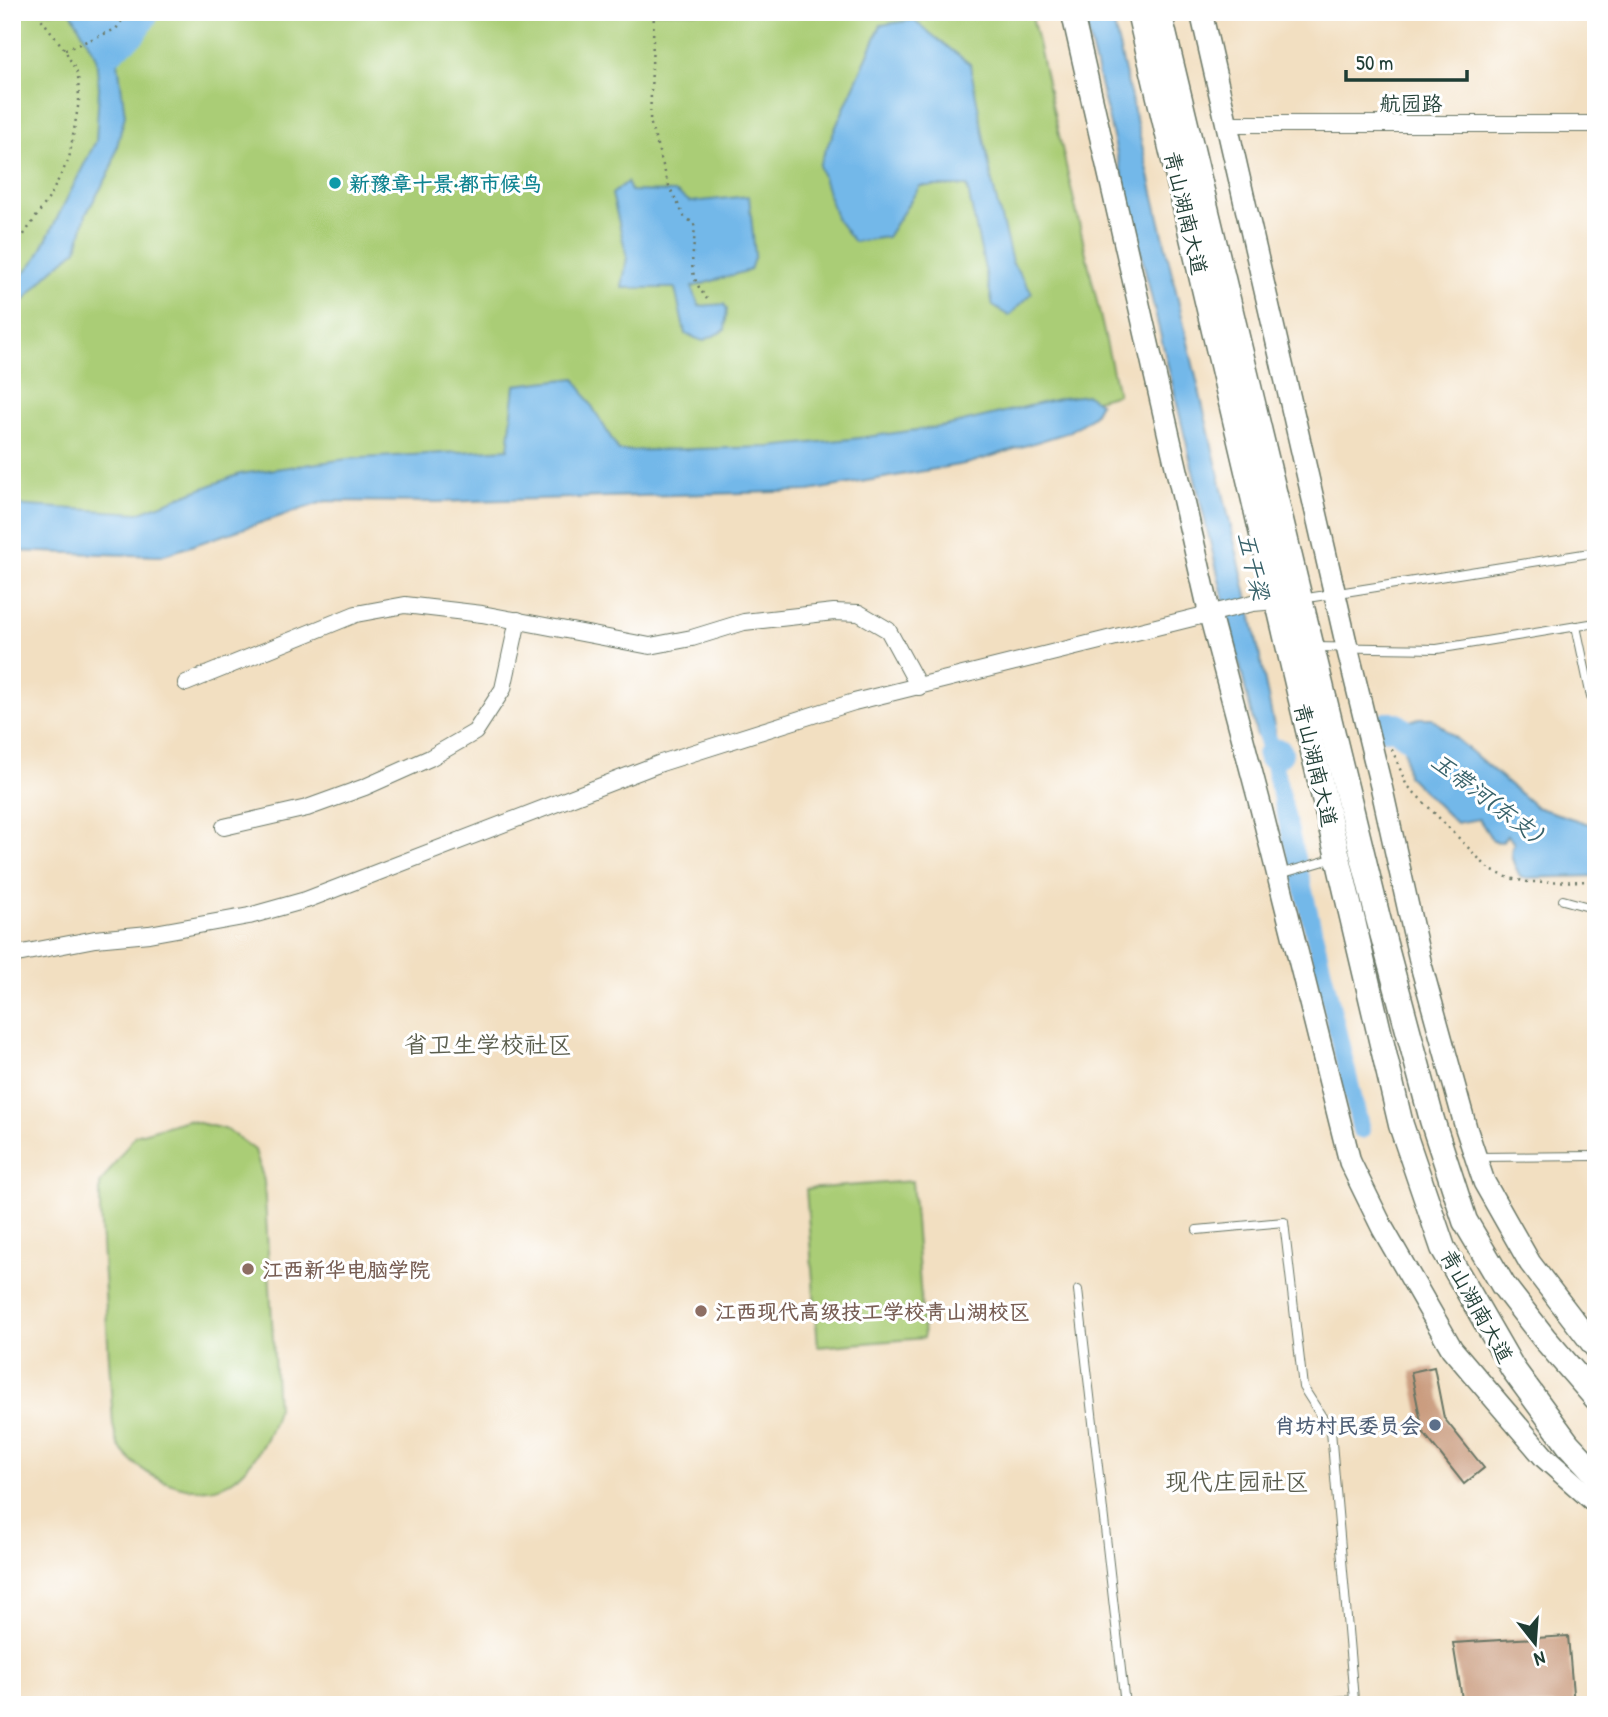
<svg xmlns="http://www.w3.org/2000/svg" width="1608" height="1717" font-family="'Patrick Hand','LXGW WenKai TC',sans-serif">
	<style>
		.green { fill: #aacd76; stroke: #648555; stroke-width: 2 }
		.water { fill: #73b8e9; stroke: #497a8e; stroke-width: 2 }
		.lines { fill: none; stroke-linecap: round; stroke-linejoin: round }
		.canal { stroke: #73b8e9; stroke-width: 18 }
		.river { stroke: #73b8e9; stroke-width: 28 }
		.building { fill: #ca9c7f }
		.lane-casing { stroke: #697665; stroke-width: 10 }
		.street-casing { stroke: #697665; stroke-width: 18 }
		.secondary-casing { stroke: #697665; stroke-width: 24 }
		.primary-casing { stroke: #697665; stroke-width: 27 }
		.path { stroke: #697665; stroke-width: 2.5; stroke-dasharray: 2 5; stroke-linecap: butt }
		.lane { stroke: #fff; stroke-width: 8 }
		.street { stroke: #fff; stroke-width: 16 }
		.secondary { stroke: #fff; stroke-width: 21 }
		.primary { stroke: #fff; stroke-width: 24 }
		.culture-dot { fill: #0f9aa8; stroke: #fff; stroke-width: 2.5 }
		.education-dot { fill: #8d6e63; stroke: #fff; stroke-width: 2.5 }
		.service-dot { fill: #5c6f8a; stroke: #fff; stroke-width: 2.5 }
		.labels { text-anchor: middle; dominant-baseline: central; stroke-width: 6; stroke-linejoin: round; paint-order: stroke }
		.street-label { font-size: 21px; fill: #1f3d34; stroke: #fff }
		.culture-label { font-size: 21px; font-weight: bold; fill: #0d838f; stroke: #fff; text-anchor: start }
		.education-label { font-size: 21px; font-weight: bold; fill: #785e54; stroke: #fff; text-anchor: start }
		.service-label { font-size: 21px; font-weight: bold; fill: #4e5e75; stroke: #fff; text-anchor: end }
		.water-label { font-size: 23px; font-style: italic; fill: #38626a; stroke: #fff }
		.quarter-label { font-size: 24px; fill: #5b5e4e; stroke: #fff }
	</style>
	<rect width="100%" height="100%" fill="#fff"/>
	<filter id="ink" filterUnits="userSpaceOnUse"><feTurbulence type="fractalNoise" baseFrequency=".0143" numOctaves="2"/><feDisplacementMap in="SourceGraphic" scale="14" xChannelSelector="R" yChannelSelector="G"/><feConvolveMatrix kernelMatrix="1 2 1 2 8 2 1 2 1" color-interpolation-filters="sRGB"/></filter>
	<filter id="wash" filterUnits="userSpaceOnUse"><feTurbulence type="fractalNoise" baseFrequency=".00686" numOctaves="4" result="noise"/><feDisplacementMap in="SourceGraphic" scale="28" xChannelSelector="R" yChannelSelector="G"/><feGaussianBlur stdDeviation="1.57" result="paint"/><feColorMatrix in="noise" values="0 0 0 0 0 0 0 0 0 0 0 0 0 0 0 0 0 1.4 0 .05"/><feComposite in="paint" operator="in"/></filter>
	<g filter="url(#wash)">
		<rect width="100%" height="100%" fill="#f2dfc1"/>
		<g class="green">
			<path d="M12 12H1031L1118 394 826 473 314 479 165 528 12 537Z"/>
			<path d="M187 1120 228 1130 255 1150 264 1181 277 1409C271 1435 251 1470 228 1483 195 1502 138 1476 119 1446 116 1441 115 1432 113 1425L100 1211V1184L135 1135Z"/>
			<path d="M912 1181 924 1338 818 1347 806 1189Z"/>
		</g>
		<g class="water">
			<path d="M71 12H101L117 54 125 115 111 170 86 214 77 249 47 275 20 305 12 318V287L37 258 96 141 99 88 96 57Z"/>
			<path d="M1083 12H1111L1251 613 1275 731V740L1270 750 1260 740 1256 733Z"/>
			<path d="M913 20 970 64 993 186 1012 262 1032 293 1009 316 993 306 967 186H920L887 237 854 242 836 218 819 165 881 25Z"/>
			<path d="M627 182 631 191 675 192 691 202 749 196 755 255 750 270 692 287 699 306 724 304 727 309 725 330 703 341 685 334 675 288H622L627 257 612 194Z"/>
			<path d="M575 378 619 451 769 447 851 439 946 426 1062 398 1087 395 1100 403 1093 416 1069 432 970 463 809 491 437 502 326 501 161 556 12 551V505L138 513 240 474 347 459 508 449 515 385Z"/>
			<path d="M1419 718H1432L1536 807 1589 824H1596V876L1521 878C1515 866 1507 855 1514 843L1507 835 1502 842 1493 841 1479 819 1456 823 1407 775 1404 746 1395 726Z"/>
		</g>
		<g class="lines">
			<path class="canal" d="M1265 728 1361 1130"/>
			<g class="river">
				<path d="M101 24 114 12"/>
				<path d="M110 51 133 32 146 12"/>
				<path d="M1387 726H1395L1425 749"/>
				<path d="M1271 755 1279 753"/>
			</g>
		</g>
		<g id="blocks">
			<g class="building">
				<path d="M1434 1367 1444 1418 1484 1468 1464 1484 1423 1432 1411 1372Z"/>
				<path d="M1568 1636 1574 1705H1463L1453 1643Z"/>
			</g>
		</g>
	</g>
	<g filter="url(#ink)">
		<use href="#blocks" fill-opacity="0" stroke="#697665" stroke-width="2"/>
		<g class="lines">
			<defs>
				<g id="lane">
					<path d="M1301 599 1596 552"/>
					<path d="M1576 626 1591 697H1596"/>
					<path d="M1314 647 1437 649 1596 623"/>
					<path d="M1280 874 1335 858"/>
					<path d="M1563 900 1596 909"/>
					<path d="M1476 1157 1596 1156"/>
					<path d="M1197 1230 1284 1222 1303 1387 1331 1431 1354 1700 1250 1705"/>
					<path d="M1078 1290 1125 1705"/>
				</g>
				<g id="street">
					<path d="M1226 124H1596"/>
					<path d="M186 683 356 614 405 605 482 614 650 646 692 638 744 622 834 612 859 613 888 630 919 687"/>
					<path d="M224 827 307 808 365 787 430 758 475 732 503 689 518 620"/>
					<path d="M12 955 95 939 149 934 249 916 306 900 661 763 854 702 1253 603 1287 600"/>
				</g>
				<g id="secondary">
					<path d="M1072 12 1210 615 1261 808 1350 1162 1383 1229 1452 1349 1545 1458 1596 1503"/>
					<path d="M1201 12 1347 647 1382 790 1421 965 1466 1128 1484 1182 1530 1263 1596 1349"/>
				</g>
				<g id="primary">
					<path d="M1139 12 1401 1125 1443 1248 1513 1369 1568 1444 1596 1474"/>
					<path d="M1159 12 1300 599 1378 918 1432 1120 1465 1221 1503 1285 1544 1338 1596 1398"/>
				</g>
			</defs>
			<use href="#lane" class="lane-casing"/>
			<use href="#street" class="street-casing"/>
			<use href="#secondary" class="secondary-casing"/>
			<use href="#primary" class="primary-casing"/>
			<g class="path">
				<path d="M654 12 650 121 669 186 685 218 694 223C697 257 682 267 707 299"/>
				<path d="M65 50 116 29 128 12"/>
				<path d="M12 58 18 76 15 101 12 104"/>
				<path d="M12 252 49 198 69 159 79 101 78 75 65 50 36 12"/>
				<path d="M1392 749 1406 784 1490 870 1509 878 1528 882 1596 881"/>
			</g>
			<use href="#lane" class="lane"/>
			<use href="#street" class="street"/>
			<use href="#secondary" class="secondary"/>
			<use href="#primary" class="primary"/>
		</g>
	</g>
	<circle class="culture-dot" cx="335" cy="183" r="7"/>
	<g class="education-dot">
		<circle cx="248" cy="1269" r="7"/>
		<circle cx="701" cy="1311" r="7"/>
	</g>
	<circle class="service-dot" cx="1435" cy="1425" r="7"/>
	<g class="labels">
		<g class="street-label">
			<text x="1411" y="103">航园路</text>
			<text transform="translate(1186 213) rotate(77)">青山湖南大道</text>
			<text transform="translate(1316 765) rotate(77)">青山湖南大道</text>
			<text transform="translate(1477 1306) rotate(61)">青山湖南大道</text>
		</g>
		<g class="culture-label">
			<text x="349" y="183">新豫章十景·都市候鸟</text>
		</g>
		<g class="education-label">
			<text x="262" y="1269">江西新华电脑学院</text>
			<text x="715" y="1311">江西现代高级技工学校青山湖校区</text>
		</g>
		<g class="service-label">
			<text x="1421" y="1425">肖坊村民委员会</text>
		</g>
		<g class="water-label">
			<text transform="translate(1254 566) rotate(77)">五干梁</text>
			<text transform="translate(1487 797) rotate(37)">玉带河(东支)</text>
		</g>
		<g class="quarter-label">
			<text x="488" y="1044">省卫生学校社区</text>
			<text x="1237" y="1481">现代庄园社区</text>
		</g>
	</g>
	<rect width="1608" height="1717" fill="none" stroke="#fff" stroke-width="42"/>
	<g transform="translate(1535 1643) rotate(163)" stroke="#ffffff" stroke-width="5" paint-order="stroke">
	<path d="M0-5L12 26L0 18L-12 26Z" fill="#1f3d34"/>
	<text y="-10" font-size="19" font-weight="bold" text-anchor="middle" fill="#1f3d34">N</text>
	</g>
	<path d="M1346 70v10h121v-10" fill="none" stroke="#1f3d34" stroke-width="3.5"/>
	<text x="1356" y="70" font-size="21" fill="#1f3d34" stroke="#ffffff" stroke-width="5" paint-order="stroke">50 m</text>
</svg>
